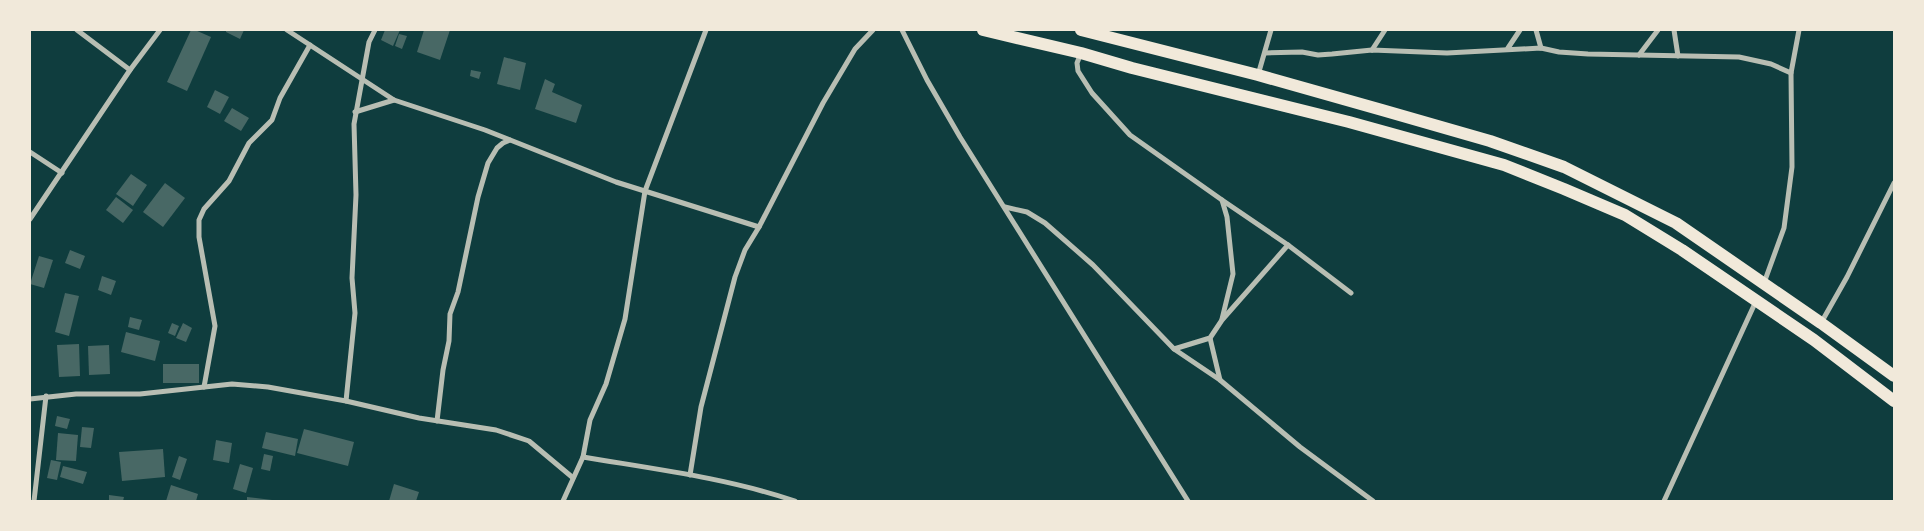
<svg xmlns="http://www.w3.org/2000/svg" width="1924" height="531" font-family="'Varela Round',sans-serif">
	<style>
		.building { fill: #486865 }
		.lines { fill: none; stroke-linecap: round; stroke-linejoin: round }
		.minor { stroke: #b8beb3; stroke-width: 5 }
		.primary { stroke: #f1e9da; stroke-width: 12 }
	</style>
	<rect width="100%" height="100%" fill="#0f3d3e"/>
	<g class="building">
		<path d="M191 30H195L211 37 187 91 167 82Z"/>
		<path d="M226 30H244L240 39 226 32Z"/>
		<path d="M385 30H400L393 46 381 40Z"/>
		<path d="M424 30H450L440 60 417 52Z"/>
		<path d="M399 34 407 36 402 49 395 46Z"/>
		<path d="M504 57 526 63 520 90 497 84Z"/>
		<path d="M471 70 481 72 479 79 470 76Z"/>
		<path d="M545 79 555 84 552 92 582 105 576 123 535 109Z"/>
		<path d="M215 90 229 97 220 114 207 107Z"/>
		<path d="M232 108 249 118 241 131 224 121Z"/>
		<path d="M131 174 147 185 133 206 116 194Z"/>
		<path d="M165 183 185 198 163 227 143 212Z"/>
		<path d="M116 197 133 210 123 223 106 210Z"/>
		<path d="M70 250 85 256 80 269 65 263Z"/>
		<path d="M39 256 53 260 44 288 30 284Z"/>
		<path d="M102 276 116 281 111 295 98 290Z"/>
		<path d="M65 293 79 296 69 336 55 332Z"/>
		<path d="M130 317 142 320 139 330 128 327Z"/>
		<path d="M172 323 179 326 175 336 168 333Z"/>
		<path d="M183 323 192 328 186 342 176 338Z"/>
		<path d="M126 332 160 341 155 361 121 352Z"/>
		<path d="M79 344 80 376 59 377 57 345Z"/>
		<path d="M109 345 110 374 89 375 88 346Z"/>
		<rect x="163" y="364" width="36" height="19"/>
		<path d="M57 416 70 419 67 429 55 426Z"/>
		<path d="M82 427 94 428 91 448 80 447Z"/>
		<path d="M304 429 354 442 348 466 297 453Z"/>
		<path d="M266 432 298 439 295 456 262 448Z"/>
		<path d="M58 433 78 435 76 461 56 460Z"/>
		<path d="M216 440 232 443 229 463 213 460Z"/>
		<path d="M163 449 165 477 122 481 119 452Z"/>
		<path d="M264 454 273 456 270 471 261 469Z"/>
		<path d="M179 456 187 459 180 480 172 477Z"/>
		<path d="M51 460 61 462 57 480 47 478Z"/>
		<path d="M240 464 253 468 246 493 233 489Z"/>
		<path d="M63 466 87 472 83 484 60 477Z"/>
		<path d="M394 484 419 492 416 501H389Z"/>
		<path d="M171 485 198 494 196 501H166Z"/>
		<path d="M109 495 124 497 123 501H109Z"/>
		<path d="M247 497 272 500V501H247Z"/>
	</g>
	<g class="lines">
		<g class="minor">
			<path d="M77 30 130 70"/>
			<path d="M287 30 394 100 485 130 616 182 759 227"/>
			<path d="M902 30 927 80 960 137 1188 501"/>
			<path d="M1536 30 1541 48"/>
			<path d="M1674 30 1678 56"/>
			<path d="M1508 48 1520 30"/>
			<path d="M1372 50 1385 30"/>
			<path d="M1081 53 1077 63 1078 71 1092 93 1130 135 1222 200 1288 245 1351 293"/>
			<path d="M1265 53 1302 52 1318 55 1332 54 1372 50 1447 53 1541 48 1559 52 1588 54 1739 57 1771 64 1791 73"/>
			<path d="M1639 55 1658 30"/>
			<path d="M1258 75 1271 30"/>
			<path d="M355 112 394 100"/>
			<path d="M30 152 62 173"/>
			<path d="M1222 200 1227 217 1233 274 1222 319"/>
			<path d="M1005 207 1027 212 1045 223 1093 265 1174 349 1220 380 1300 447 1373 501"/>
			<path d="M30 219 130 70 160 30"/>
			<path d="M1764 283 1784 228 1792 167 1791 73 1799 30"/>
			<path d="M1821 323 1847 277 1894 183"/>
			<path d="M1210 338 1220 380"/>
			<path d="M1174 349 1210 338 1222 320 1288 245"/>
			<path d="M204 387 215 326 199 237V220L204 209 229 181 249 143 272 120 280 98 310 45"/>
			<path d="M30 399 76 394H140L232 384 268 387 346 401 419 418 496 430 529 441 572 477"/>
			<path d="M346 401 355 313 352 278 356 195 354 124 369 42 375 30"/>
			<path d="M437 421 443 370 449 341 450 314 458 292 478 197 488 163 497 148 503 143 510 140"/>
			<path d="M583 457C654 469 727 478 795 501"/>
			<path d="M690 475 701 407 735 277 745 250 759 227 823 103 855 49 873 30"/>
			<path d="M34 501 46 396"/>
			<path d="M563 501 583 457 590 420 606 384 625 319 645 191 706 30"/>
			<path d="M1664 501 1756 301"/>
		</g>
		<g class="primary">
			<path d="M983 30 1081 53 1132 68 1349 122 1504 165 1564 189 1625 215 1682 250 1814 340 1894 401"/>
			<path d="M1081 30 1258 75 1382 110 1490 141 1564 167 1676 223 1821 323 1894 376"/>
		</g>
	</g>
	<rect width="1924" height="531" fill="none" stroke="#f1e9da" stroke-width="62"/>
</svg>
